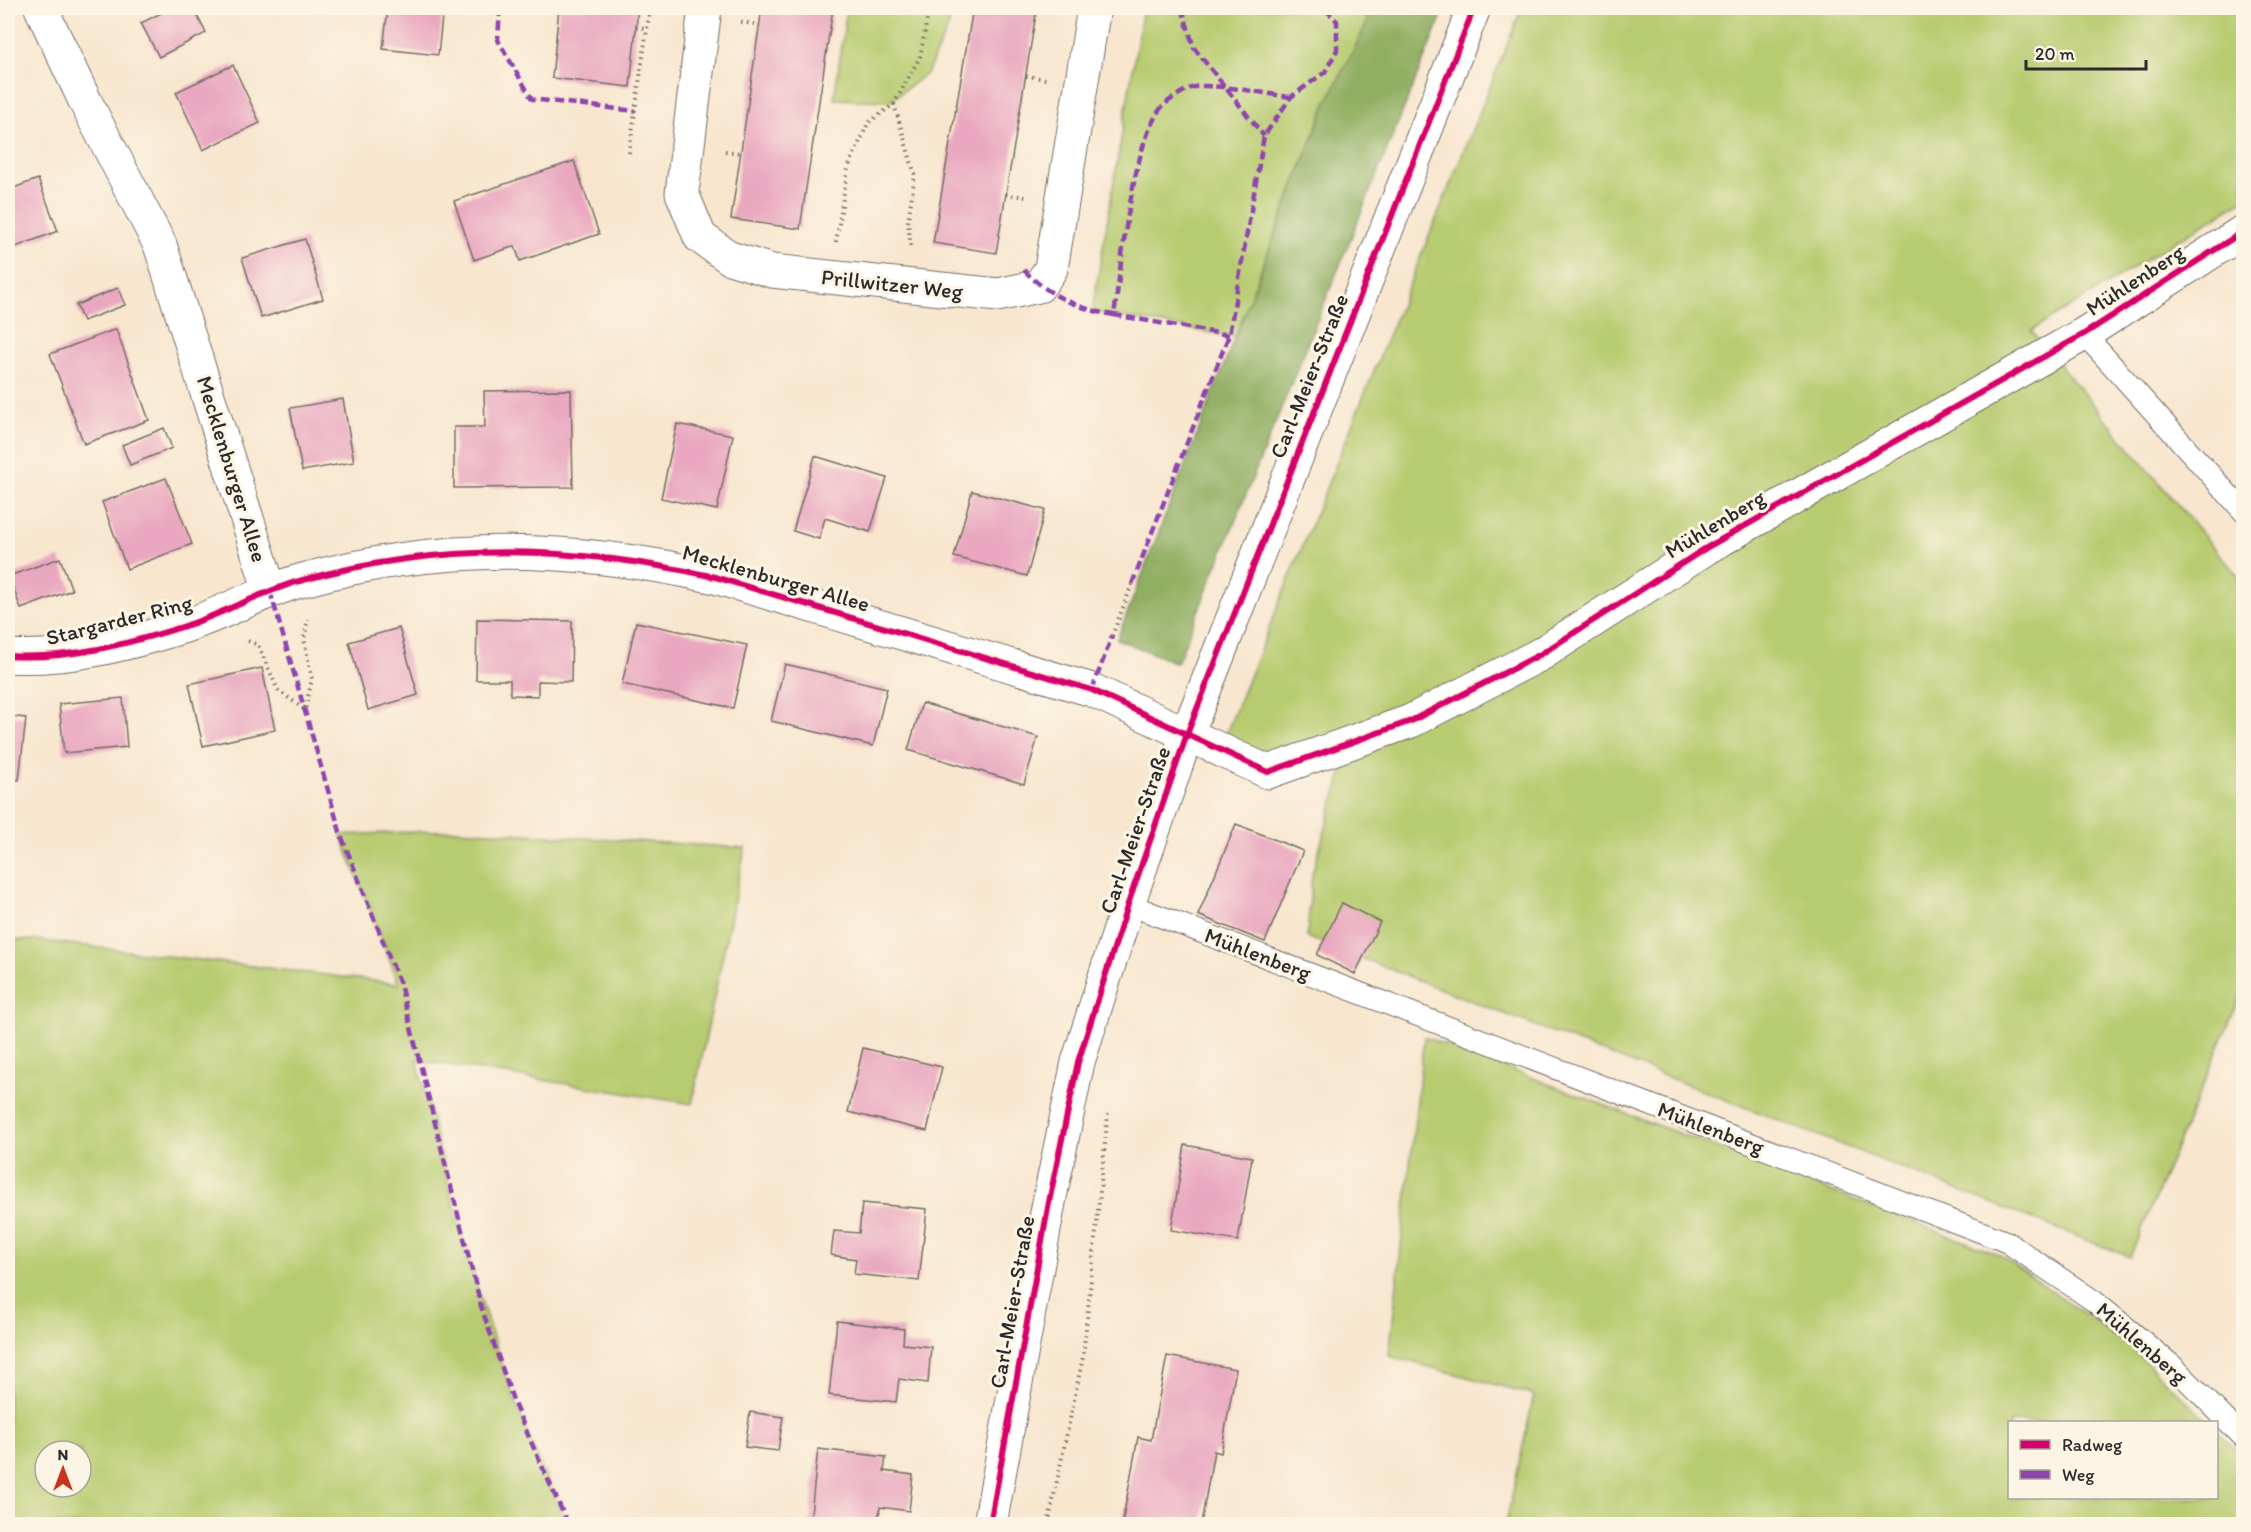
<svg xmlns="http://www.w3.org/2000/svg" width="2251" height="1532" font-family="Itim,sans-serif">
	<style>
		.green { fill: #b7cb6f; stroke: #717b4d; stroke-width: 1.5; fill-rule: evenodd }
		.forest { fill: #91af62; stroke: #5e6d46; stroke-width: 1.5 }
		.building { fill: #e9a8c0 }
		.lines { fill: none; stroke-linecap: round; stroke-linejoin: round }
		.service-casing { stroke: #736c64; stroke-width: 23 }
		.minor-casing { stroke: #736c64; stroke-width: 35 }
		.tertiary-casing { stroke: #736c64; stroke-width: 35 }
		.path { stroke: #736c64; stroke-width: 4; stroke-dasharray: 1.5 4.5; stroke-linecap: butt }
		.service { stroke: #fff; stroke-width: 21 }
		.minor { stroke: #fff; stroke-width: 33 }
		.tertiary { stroke: #fff; stroke-width: 33 }
		.quiet { stroke: #8e44ad; stroke-width: 4.5; stroke-dasharray: 9 4.5; stroke-linecap: butt }
		.cycleway-casing { stroke: #fcf5e5; stroke-width: 10 }
		.cycleway { stroke: #d6006c; stroke-width: 6 }
		.labels { text-anchor: middle; dominant-baseline: central; stroke-width: 6; stroke-linejoin: round; paint-order: stroke }
		.street-label { font-size: 22px; fill: #2b2b2b; stroke: #fcf5e5 }
	</style>
	<rect width="100%" height="100%" fill="#fcf5e5"/>
	<filter id="ink" filterUnits="userSpaceOnUse"><feTurbulence type="fractalNoise" baseFrequency=".0167" numOctaves="2"/><feDisplacementMap in="SourceGraphic" scale="12" xChannelSelector="R" yChannelSelector="G"/><feConvolveMatrix kernelMatrix="1 2 1 2 8 2 1 2 1" color-interpolation-filters="sRGB"/></filter>
	<filter id="wash" filterUnits="userSpaceOnUse"><feTurbulence type="fractalNoise" baseFrequency=".008" numOctaves="4" result="noise"/><feDisplacementMap in="SourceGraphic" scale="24" xChannelSelector="R" yChannelSelector="G"/><feGaussianBlur stdDeviation="1.35" result="paint"/><feColorMatrix in="noise" values="0 0 0 0 0 0 0 0 0 0 0 0 0 0 0 0 0 1.4 0 .05"/><feComposite in="paint" operator="in"/></filter>
	<g filter="url(#wash)">
		<rect width="100%" height="100%" fill="#f8e6cf"/>
		<g class="green">
			<path d="M847 8H952L949 25 927 73 890 101 834 99Z"/>
			<path d="M1143 8H1361L1369 21 1326 104 1235 337 1092 312Z"/>
			<path d="M1522 8H2243V200L2031 331 2243 582V990L2130 1257 1307 937 1312 874 1344 767 1221 746Z"/>
			<path d="M457 830 745 848 692 1104 417 1060C456 1218 495 1377 568 1524H8V940H36L399 984 341 835ZM45 1451H81V1487H45Z"/>
			<path d="M1424 1037 2000 1255 2127 1344 2208 1422H2010V1498H2216L2217 1431 2243 1457V1524H1506L1534 1395 1389 1356Z"/>
		</g>
		<path class="forest" d="M1361 8H1445L1177 663 1117 639 1326 104 1368 21Z"/>
		<g id="blocks">
			<g class="building">
				<path d="M171 8H193L206 33 159 57 141 23Z"/>
				<path d="M388 8H443L438 55 383 49Z"/>
				<path d="M559 8H638L630 87 552 78Z"/>
				<path d="M762 8H833L800 229 731 219Z"/>
				<path d="M973 8H1037L996 253 933 243Z"/>
				<path d="M233 65 260 123 203 150 176 92Z"/>
				<path d="M574 161 599 234 520 261 515 246 474 260 454 201Z"/>
				<path d="M38 179 58 231 8 250V190Z"/>
				<path d="M305 239 323 299 261 318 242 258Z"/>
				<path d="M118 288 125 305 83 321 76 305Z"/>
				<path d="M116 329 149 420 84 444 50 354Z"/>
				<path d="M571 390 573 487 454 488V427H485L484 391Z"/>
				<path d="M343 399 354 462 302 471 290 408Z"/>
				<path d="M677 424 733 435 717 510 661 498Z"/>
				<path d="M164 428 172 448 130 465 122 445Z"/>
				<path d="M815 456 887 478 870 532 825 518 819 539 793 531Z"/>
				<path d="M166 478 192 544 127 569 102 502Z"/>
				<path d="M972 491 1045 510 1027 576 954 557Z"/>
				<path d="M60 558 72 590 21 609 9 576Z"/>
				<path d="M477 619 572 621 571 682 538 681V696L510 695V680H476Z"/>
				<path d="M636 622 747 645 733 708 622 684Z"/>
				<path d="M399 628 418 695 368 710 349 642Z"/>
				<path d="M785 664 887 688 873 746 771 721Z"/>
				<path d="M262 668 275 730 203 746 189 684Z"/>
				<path d="M123 698 127 747 64 753 59 704Z"/>
				<path d="M922 703 1038 737 1024 784 908 750Z"/>
				<path d="M8 716 26 718 19 780 8 779Z"/>
				<path d="M1236 824 1303 851 1265 942 1198 915Z"/>
				<path d="M1342 903 1380 922 1355 974 1317 955Z"/>
				<path d="M863 1048 942 1067 927 1131 848 1112Z"/>
				<path d="M1185 1145 1252 1157 1238 1241 1171 1230Z"/>
				<path d="M862 1203 927 1209 919 1281 854 1274 856 1259 831 1255 834 1231 859 1233Z"/>
				<path d="M837 1321 904 1329 903 1344 931 1347 928 1383 899 1379 896 1402 829 1395Z"/>
				<path d="M1167 1356 1236 1369 1221 1453 1214 1451 1201 1524H1122L1138 1437 1151 1440Z"/>
				<path d="M750 1412 783 1417 778 1451 745 1447Z"/>
				<path d="M818 1449 886 1457 884 1471 913 1475 909 1511 880 1507 878 1524 810 1523Z"/>
			</g>
		</g>
	</g>
	<g filter="url(#ink)">
		<use href="#blocks" fill-opacity="0" stroke="#736c64" stroke-width="1.5"/>
		<g class="lines">
			<defs>
				<g id="service">
					<path d="M2084 334 2244 512"/>
					<path d="M1128 904 2007 1242 2094 1301 2173 1366 2244 1438"/>
				</g>
				<g id="minor">
					<path d="M41 8 86 103 160 245 270 591"/>
					<path d="M705 8 682 193 700 237 730 258 772 271 998 295 1039 286 1051 269 1094 8"/>
					<path d="M8 656C67 660 128 644 185 626 225 613 262 591 303 580 444 541 575 546 715 577L1092 690 1268 772 1411 721 1541 654 1706 548 2084 334 2244 231"/>
				</g>
				<path id="tertiary" d="M990 1524 1050 1197 1078 1062 1128 904 1187 734 1474 8"/>
			</defs>
			<use href="#service" class="service-casing"/>
			<use href="#minor" class="minor-casing"/>
			<use href="#tertiary" class="tertiary-casing"/>
			<g class="path">
				<path d="M741 22 760 25"/>
				<path d="M636 27 647 28"/>
				<path d="M1026 76 1046 79"/>
				<path d="M894 104 915 175 908 222 911 250"/>
				<path d="M725 151 741 153"/>
				<path d="M629 153 650 8"/>
				<path d="M1006 194 1026 197"/>
				<path d="M836 242 848 168 868 123 894 104 920 57 929 8"/>
				<path d="M1112 636 1132 584"/>
				<path d="M248 641 258 645 278 690 305 710 312 679 304 639 308 619"/>
				<path d="M1048 1524 1083 1357 1108 1114"/>
			</g>
			<use href="#service" class="service"/>
			<use href="#minor" class="minor"/>
			<use href="#tertiary" class="tertiary"/>
			<g class="quiet">
				<path d="M500 8 498 40 532 99 635 111"/>
				<path d="M1182 8 1194 48 1264 136"/>
				<path d="M1024 270C1047 295 1081 310 1114 315"/>
				<path d="M1229 335 1114 315C1122 263 1131 148 1161 108 1167 101 1183 91 1191 88 1207 81 1271 95 1291 97"/>
				<path d="M1132 584 1229 335 1264 136 1291 97 1325 72 1337 50V21L1324 8"/>
				<path d="M270 591 341 835 400 984 481 1306 515 1406 568 1524"/>
				<path d="M1092 690 1112 636"/>
			</g>
			<defs>
				<g id="cycleway">
					<path d="M8 656C67 660 128 644 185 626 225 613 262 591 303 580 444 541 575 546 715 577L1092 690 1268 772 1411 721 1541 654 1706 548 2084 334 2244 231"/>
					<path d="M990 1524 1050 1197 1078 1062 1128 904 1187 734 1474 8"/>
				</g>
			</defs>
			<use href="#cycleway" class="cycleway-casing"/>
			<use href="#cycleway" class="cycleway"/>
		</g>
	</g>
	<g class="labels">
		<g class="street-label">
			<text transform="translate(2135 280) rotate(-33)">Mühlenberg</text>
			<text transform="translate(892 284) rotate(6)">Prillwitzer Weg</text>
			<text transform="translate(1309 376) rotate(-68)">Carl-Meier-Straße</text>
			<text transform="translate(232 469) rotate(73)">Mecklenburger Allee</text>
			<text transform="translate(1715 524) rotate(-31)">Mühlenberg</text>
			<text transform="translate(776 578) rotate(16)">Mecklenburger Allee</text>
			<text transform="translate(119 620) rotate(-14)">Stargarder Ring</text>
			<text transform="translate(1135 830) rotate(-71)">Carl-Meier-Straße</text>
			<text transform="translate(1258 954) rotate(21)">Mühlenberg</text>
			<text transform="translate(1711 1128) rotate(21)">Mühlenberg</text>
			<text transform="translate(1012 1302) rotate(-80)">Carl-Meier-Straße</text>
			<text transform="translate(2142 1343) rotate(41)">Mühlenberg</text>
		</g>
	</g>
	<rect width="2251" height="1532" fill="none" stroke="#fcf5e5" stroke-width="30"/>
	<rect x="2008" y="1421" width="210" height="78" fill="#fcf5e5" stroke="#a8a49b" stroke-width="1.5"/>
	<rect x="2020" y="1440" width="30" height="9" fill="#d6006c" stroke="#a8a49b" stroke-width="1.5"/>
	<text x="2062" y="1451" font-size="18" fill="#2b2b2b">Radweg</text>
	<rect x="2020" y="1470" width="30" height="9" fill="#8e44ad" stroke="#a8a49b" stroke-width="1.5"/>
	<text x="2062" y="1481" font-size="18" fill="#2b2b2b">Weg</text>
	<g transform="translate(63 1469)"><circle r="28" fill="#fcf5e5" stroke="#a8a49b" stroke-width="1.5"/>
	<path d="M0-4.5L10 22L0 15L-10 22Z" fill="#c8321e"/>
	<text y="-9" font-size="16" font-weight="bold" text-anchor="middle" fill="#2b2b2b">N</text>
	</g>
	<path d="M2026 60v9h120v-9" fill="none" stroke="#2b2b2b" stroke-width="3"/>
	<text x="2035" y="60" font-size="18" fill="#2b2b2b" stroke="#fcf5e5" stroke-width="4.5" paint-order="stroke">20 m</text>
</svg>
